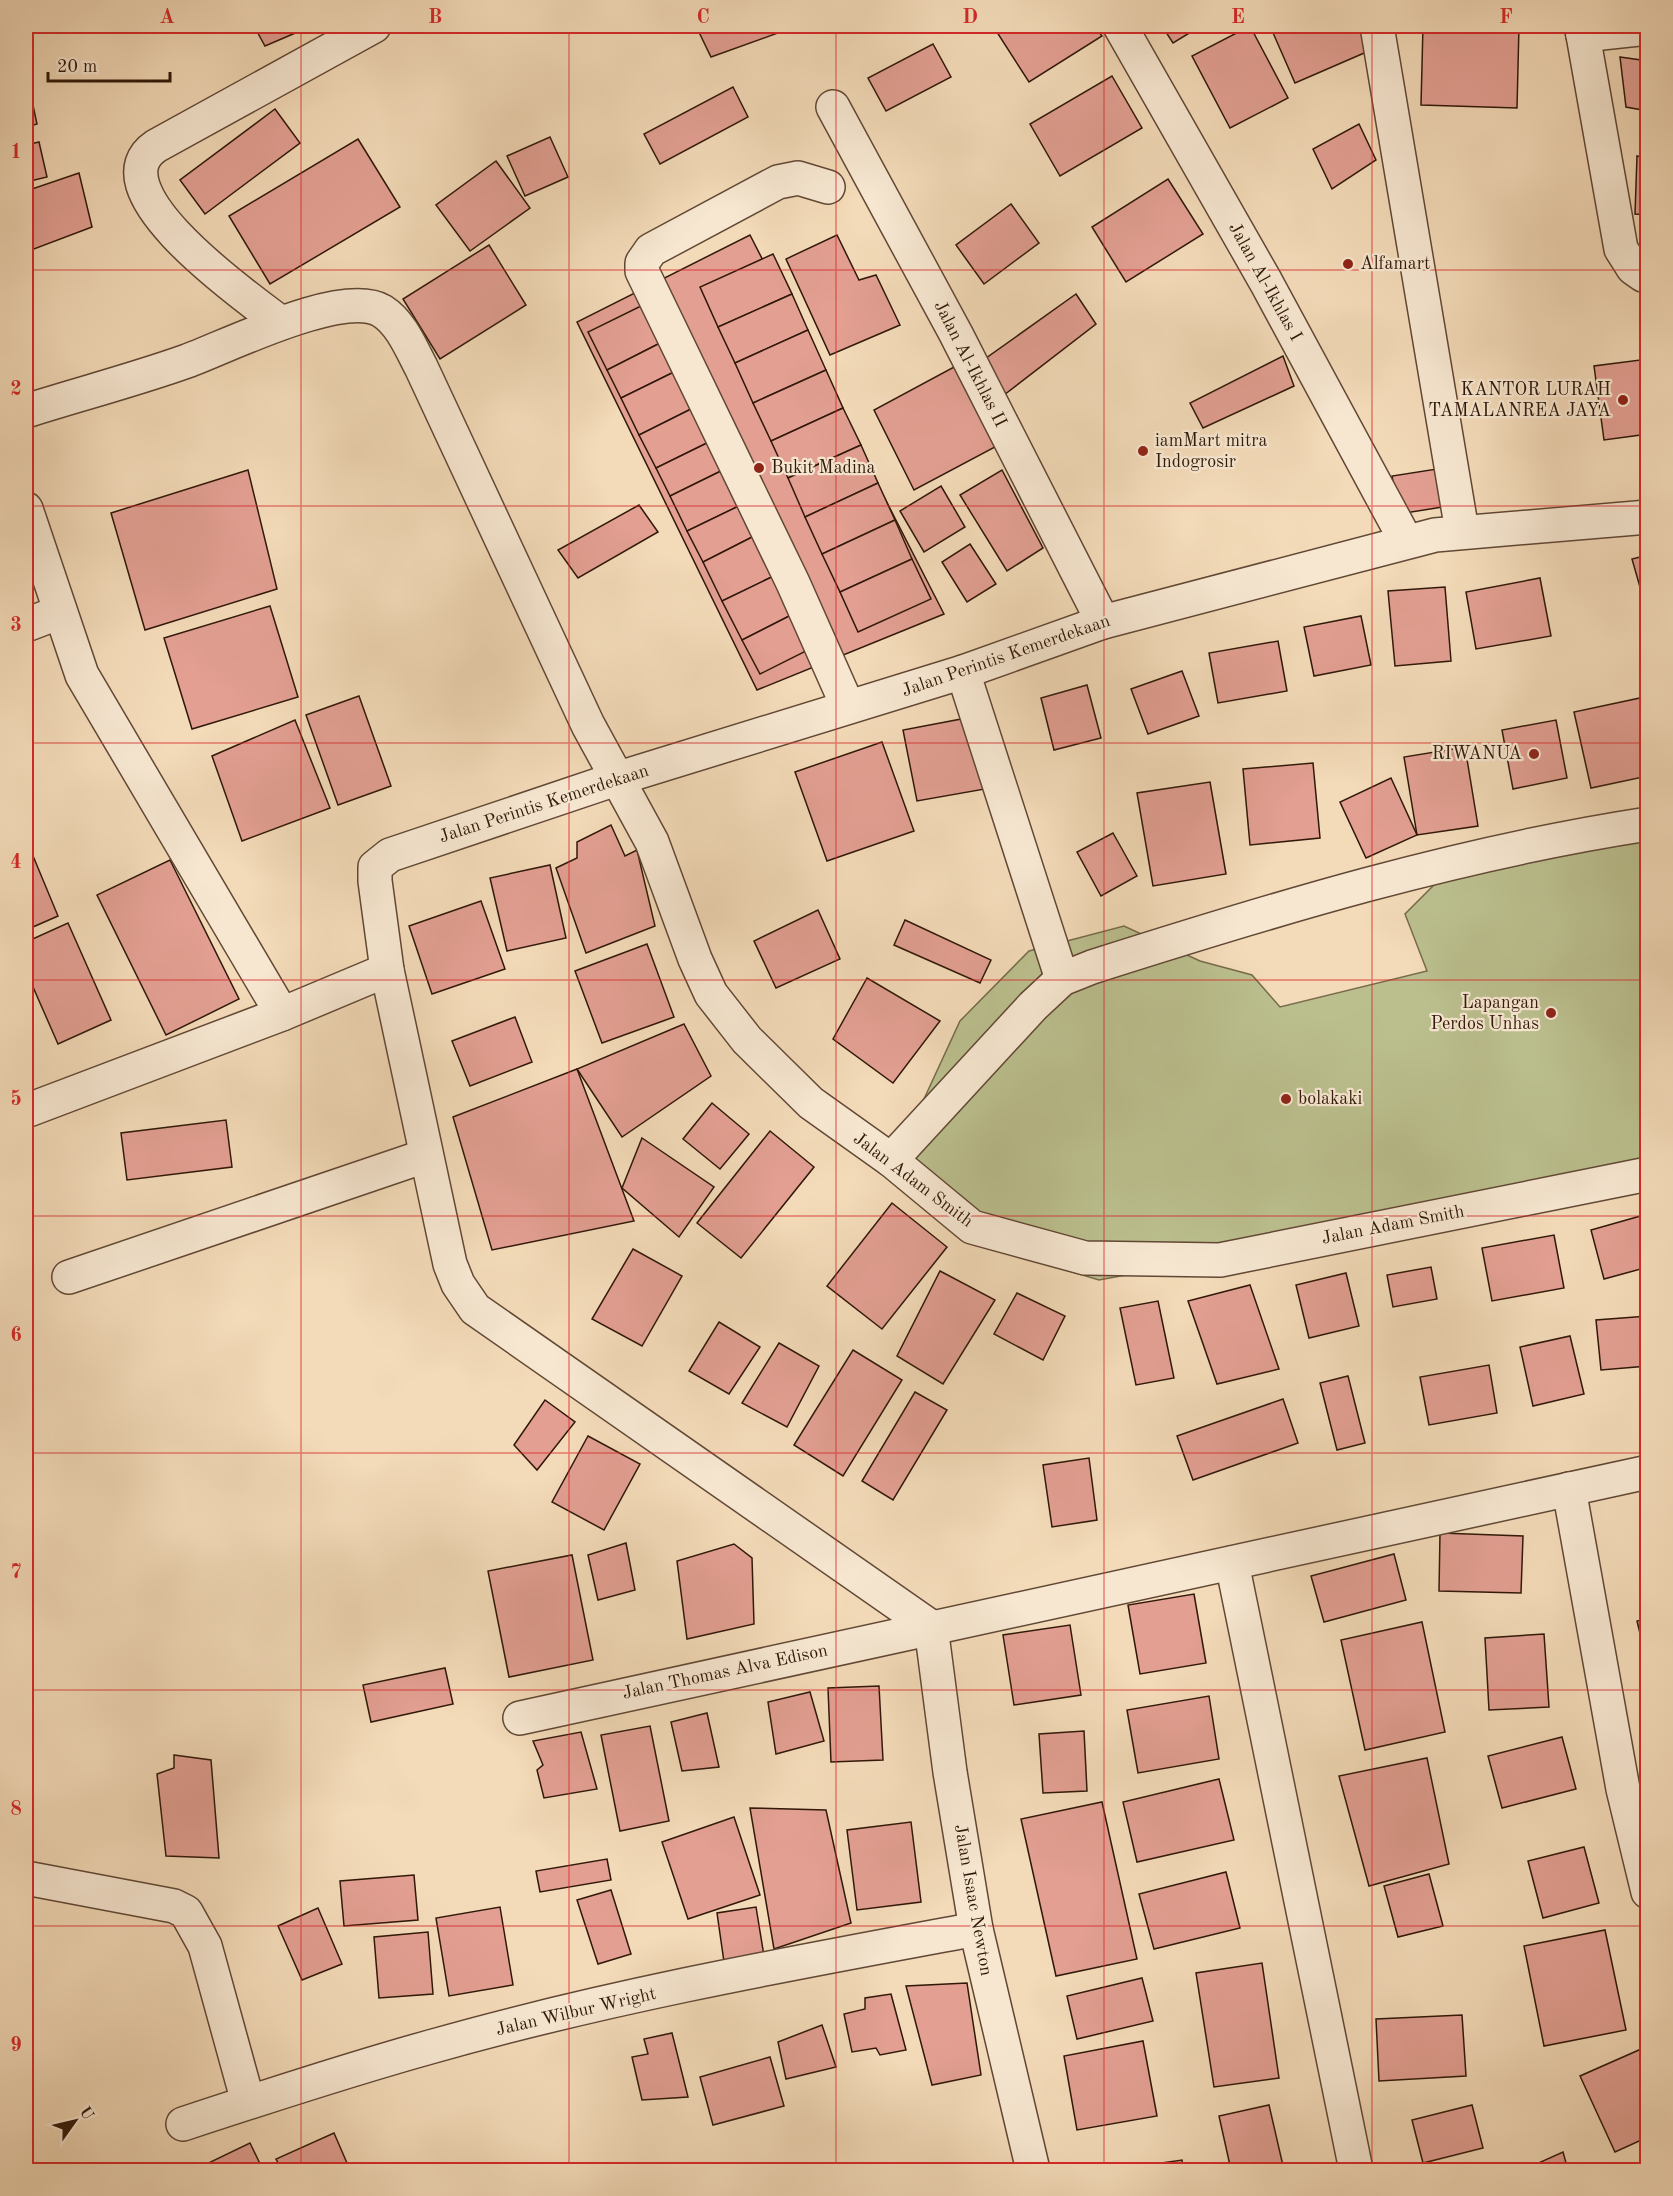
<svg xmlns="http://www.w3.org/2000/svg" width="1673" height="2196" font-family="'Old Standard TT',serif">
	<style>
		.green { fill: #bbbf8e; stroke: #766c4c; stroke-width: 1.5 }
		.building { fill: #e29f92; stroke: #301809; stroke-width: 1.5 }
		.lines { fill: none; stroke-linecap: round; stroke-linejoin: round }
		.minor-casing { stroke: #614835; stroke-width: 36 }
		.minor { stroke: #f7e7d1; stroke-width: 33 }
		.grid { fill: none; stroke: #d62828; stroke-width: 1.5; stroke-opacity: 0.55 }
		.poi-dot { fill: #8f2418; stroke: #f7e7d1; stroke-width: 2 }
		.labels { text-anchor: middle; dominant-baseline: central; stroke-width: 4.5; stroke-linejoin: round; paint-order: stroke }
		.poi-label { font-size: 18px; fill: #301809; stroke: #f7e7d1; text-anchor: start }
		.street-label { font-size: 18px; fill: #301809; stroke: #f7e7d1 }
		.neatline { fill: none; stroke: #d62828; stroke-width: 2 }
		.grid-label { font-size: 20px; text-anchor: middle; font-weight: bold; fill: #d62828 }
	</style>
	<rect width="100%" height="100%" fill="#f3dab8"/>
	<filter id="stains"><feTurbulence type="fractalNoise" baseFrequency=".00333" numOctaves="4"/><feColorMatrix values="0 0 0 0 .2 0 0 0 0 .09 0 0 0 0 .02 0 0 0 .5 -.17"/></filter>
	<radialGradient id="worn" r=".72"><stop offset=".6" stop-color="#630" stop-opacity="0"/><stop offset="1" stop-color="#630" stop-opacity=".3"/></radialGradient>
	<path class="green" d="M1647 813V1189L1447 1216 1099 1280 982 1245 888 1177 960 1021 1029 951 1124 926 1200 961 1252 975 1280 1007 1427 971 1405 914 1449 870 1555 824Z"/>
	<g class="building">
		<path d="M254 26H306L307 28 265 46Z"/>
		<path d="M696 26H773L778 33 711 57Z"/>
		<path d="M993 26H1095L1102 36 1029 82Z"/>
		<path d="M1162 26H1201L1173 43Z"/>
		<path d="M1250 26 1288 98 1230 128 1192 56Z"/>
		<path d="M1270 26H1369L1378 47 1295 83Z"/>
		<path d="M1423 26H1519L1517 108 1421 105Z"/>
		<path d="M933 44 951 77 886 111 868 78Z"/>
		<path d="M1620 57 1648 61V111L1626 107Z"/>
		<path d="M1112 76 1142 128 1060 176 1030 124Z"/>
		<path d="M28 82 37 124 26 127V83Z"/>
		<path d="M733 87 748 117 660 164 644 134Z"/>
		<path d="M275 109 300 143 205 214 180 180Z"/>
		<path d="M1359 124 1376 160 1332 189 1313 149Z"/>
		<path d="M550 137 568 177 525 196 507 156Z"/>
		<path d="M358 139 400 207 270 284 229 216Z"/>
		<path d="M39 142 47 177 26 182V145Z"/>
		<path d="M1637 156 1648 158V215L1635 214Z"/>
		<path d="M496 161 530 208 470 251 436 205Z"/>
		<path d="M79 173 92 227 26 252V191Z"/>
		<path d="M1168 179 1203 234 1126 282 1092 227Z"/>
		<path d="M1011 204 1039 243 984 284 956 245Z"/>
		<path d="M750 235 944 614 757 690 577 322Z"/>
		<path d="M837 235 859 280 876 275 900 325 830 355 786 259Z"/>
		<path d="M489 245 526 305 440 359 403 299Z"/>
		<path d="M773 254 792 294 718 327 700 287Z"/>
		<path d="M792 294 808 330 735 363 718 327Z"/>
		<path d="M1076 294 1096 324 1004 395 982 361Z"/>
		<path d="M645 304 664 341 607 370 588 332Z"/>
		<path d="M808 330 826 370 753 403 735 363Z"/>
		<path d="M664 341 678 370 621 398 607 370Z"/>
		<path d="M1283 356 1294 386 1203 428 1190 403Z"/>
		<path d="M1648 359V434L1604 440 1594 366Z"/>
		<path d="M954 367 995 447 914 490 874 410Z"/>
		<path d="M678 370 697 406 639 435 621 398Z"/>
		<path d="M826 370 843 408 771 441 753 403Z"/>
		<path d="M697 406 713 440 656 468 639 435Z"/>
		<path d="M843 408 861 445 788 478 771 441Z"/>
		<path d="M713 440 727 468 670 496 656 468Z"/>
		<path d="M861 445 878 483 805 517 788 478Z"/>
		<path d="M727 468 745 503 687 531 670 496Z"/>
		<path d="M1443 468 1449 506 1399 514 1392 476Z"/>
		<path d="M248 470 277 589 145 630 111 513Z"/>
		<path d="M1002 470 1043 548 1007 571 960 495Z"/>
		<path d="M878 483 895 520 822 554 805 517Z"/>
		<path d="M941 486 965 527 924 552 900 511Z"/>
		<path d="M745 503 760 533 703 562 687 531Z"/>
		<path d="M639 505 658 532 578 578 558 550Z"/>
		<path d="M895 520 912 559 840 592 822 554Z"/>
		<path d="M760 533 780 573 722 601 703 562Z"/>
		<path d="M970 544 996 584 967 602 942 562Z"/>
		<path d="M1648 555V615L1632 559Z"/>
		<path d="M912 559 931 599 858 632 840 592Z"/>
		<path d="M780 573 799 611 742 640 722 601Z"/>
		<path d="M1540 578 1551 636 1476 649 1466 592Z"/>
		<path d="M1445 587 1451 661 1395 666 1388 591Z"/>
		<path d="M270 606 298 697 192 729 164 638Z"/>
		<path d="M799 611 816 646 760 674 742 640Z"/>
		<path d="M1361 616 1371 665 1314 676 1304 627Z"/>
		<path d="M1278 641 1287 691 1218 703 1209 653Z"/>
		<path d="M1182 671 1199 716 1148 734 1131 689Z"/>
		<path d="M1087 685 1101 738 1054 750 1041 698Z"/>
		<path d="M359 696 391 786 338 805 306 715Z"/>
		<path d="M1640 698 1648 735V776L1591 788 1574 712Z"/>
		<path d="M972 717 985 789 917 801 903 730Z"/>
		<path d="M295 720 330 808 242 841 212 756Z"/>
		<path d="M1556 720 1567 778 1513 789 1502 730Z"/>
		<path d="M882 742 914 831 827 861 795 772Z"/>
		<path d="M1465 747 1478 826 1417 835 1404 757Z"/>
		<path d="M1313 763 1320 838 1250 845 1243 769Z"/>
		<path d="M1391 778 1417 835 1366 858 1340 802Z"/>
		<path d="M1210 782 1226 874 1153 886 1137 793Z"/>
		<path d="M611 825 625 856 637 850 655 926 586 953 556 868 577 858V842Z"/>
		<path d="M1113 833 1137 876 1101 896 1077 852Z"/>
		<path d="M26 839 58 916 26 930Z"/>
		<path d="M170 860 239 999 166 1035 97 895Z"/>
		<path d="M550 865 566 938 507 951 490 878Z"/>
		<path d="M481 901 505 969 432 994 409 926Z"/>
		<path d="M818 910 840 959 776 988 754 941Z"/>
		<path d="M905 920 991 960 980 983 894 945Z"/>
		<path d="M68 923 111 1020 58 1044 26 971V942Z"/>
		<path d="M647 944 674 1017 602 1043 575 971Z"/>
		<path d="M867 978 940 1021 893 1083 833 1039Z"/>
		<path d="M515 1017 532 1062 470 1086 452 1041Z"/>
		<path d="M684 1024 711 1076 622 1137 577 1069Z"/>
		<path d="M577 1069 634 1221 492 1250 453 1117Z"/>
		<path d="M712 1103 749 1134 720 1169 683 1139Z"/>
		<path d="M226 1120 232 1167 127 1180 121 1133Z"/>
		<path d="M770 1131 814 1167 741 1258 697 1223Z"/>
		<path d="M642 1138 714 1187 679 1237 622 1188Z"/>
		<path d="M892 1203 947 1247 882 1329 827 1286Z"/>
		<path d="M1644 1215 1648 1227V1267L1604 1279 1591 1230Z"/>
		<path d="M1554 1235 1564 1288 1492 1301 1482 1248Z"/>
		<path d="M633 1249 682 1276 642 1346 592 1319Z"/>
		<path d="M1431 1267 1437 1299 1393 1307 1387 1275Z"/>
		<path d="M940 1271 995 1300 943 1384 897 1356Z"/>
		<path d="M1346 1273 1359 1326 1309 1338 1296 1285Z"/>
		<path d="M1250 1285 1279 1369 1217 1384 1188 1301Z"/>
		<path d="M1017 1293 1065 1316 1043 1360 994 1334Z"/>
		<path d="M1158 1301 1174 1378 1136 1385 1120 1308Z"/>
		<path d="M1648 1316V1366L1601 1370 1596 1320Z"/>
		<path d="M719 1322 760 1347 729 1394 689 1371Z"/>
		<path d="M1570 1336 1584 1394 1533 1406 1520 1347Z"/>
		<path d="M779 1343 819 1366 787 1427 742 1403Z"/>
		<path d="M853 1350 902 1380 843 1476 794 1445Z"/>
		<path d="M1489 1365 1497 1413 1429 1425 1420 1377Z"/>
		<path d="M1348 1376 1365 1443 1337 1450 1320 1383Z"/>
		<path d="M915 1392 947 1410 893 1500 862 1481Z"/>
		<path d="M1283 1399 1298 1443 1193 1480 1177 1436Z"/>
		<path d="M545 1400 575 1422 537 1470 514 1445Z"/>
		<path d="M588 1436 640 1464 604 1530 552 1502Z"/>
		<path d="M1089 1458 1097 1520 1052 1527 1043 1465Z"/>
		<path d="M1640 1499H1648V1577H1641Z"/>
		<path d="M1440 1533 1523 1536 1521 1593 1439 1591Z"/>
		<path d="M626 1543 635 1590 598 1600 588 1555Z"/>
		<path d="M734 1544 752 1558 754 1624 687 1639 677 1561Z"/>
		<path d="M1394 1554 1406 1600 1324 1622 1311 1576Z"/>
		<path d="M572 1555 593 1660 509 1677 488 1571Z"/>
		<path d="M1194 1594 1206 1663 1140 1674 1128 1605Z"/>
		<path d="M1648 1619V1666L1637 1621Z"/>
		<path d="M1422 1622 1445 1732 1365 1750 1341 1640Z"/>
		<path d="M1070 1625 1081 1695 1014 1705 1003 1635Z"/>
		<path d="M1544 1634 1549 1707 1489 1710 1485 1638Z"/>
		<path d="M445 1668 453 1704 371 1722 363 1685Z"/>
		<path d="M879 1686 883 1760 831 1762 828 1688Z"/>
		<path d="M810 1692 824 1741 776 1754 768 1702Z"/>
		<path d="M1209 1696 1219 1759 1138 1773 1127 1710Z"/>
		<path d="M707 1713 719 1767 682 1771 671 1722Z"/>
		<path d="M650 1726 669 1821 620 1831 601 1735Z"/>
		<path d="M1084 1731 1087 1791 1043 1793 1039 1734Z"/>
		<path d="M581 1732 597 1789 544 1798 537 1770 543 1765 533 1741Z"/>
		<path d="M1562 1737 1576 1789 1502 1808 1488 1756Z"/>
		<path d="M174 1755 211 1760 219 1858 166 1856 157 1774 174 1768Z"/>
		<path d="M1427 1758 1449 1864 1369 1886 1339 1776Z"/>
		<path d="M1219 1779 1234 1840 1137 1862 1123 1802Z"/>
		<path d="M1102 1802 1137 1959 1056 1976 1021 1819Z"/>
		<path d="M750 1808 826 1810 851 1923 774 1949Z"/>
		<path d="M734 1817 760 1895 688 1919 662 1842Z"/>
		<path d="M911 1822 921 1902 857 1910 847 1830Z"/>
		<path d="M1584 1847 1599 1903 1543 1918 1528 1861Z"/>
		<path d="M607 1859 611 1880 540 1892 536 1871Z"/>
		<path d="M1226 1872 1240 1928 1154 1949 1139 1894Z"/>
		<path d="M1429 1874 1443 1926 1398 1937 1384 1886Z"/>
		<path d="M414 1875 418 1920 344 1926 340 1881Z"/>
		<path d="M611 1890 631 1954 598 1964 577 1900Z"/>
		<path d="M500 1907 513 1985 449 1996 436 1918Z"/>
		<path d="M756 1907 764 1956 724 1962 717 1913Z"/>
		<path d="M318 1908 342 1964 302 1980 278 1926Z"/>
		<path d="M1605 1930 1626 2030 1544 2046 1524 1946Z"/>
		<path d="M428 1932 433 1994 379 1998 374 1937Z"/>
		<path d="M1262 1963 1279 2078 1214 2087 1196 1973Z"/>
		<path d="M1142 1978 1153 2021 1077 2039 1067 1996Z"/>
		<path d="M967 1983 981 2075 932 2085 906 1986Z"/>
		<path d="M891 1994 906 2050 880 2055 876 2048 852 2052 844 2014 865 2009V1998Z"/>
		<path d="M1462 2015 1466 2076 1379 2081 1376 2019Z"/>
		<path d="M822 2025 836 2067 786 2079 778 2042Z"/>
		<path d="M672 2033 688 2097 642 2100 632 2057 648 2054 644 2039Z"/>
		<path d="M1143 2041 1157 2116 1077 2130 1064 2056Z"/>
		<path d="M1648 2046V2137L1615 2152 1580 2076Z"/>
		<path d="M770 2057 784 2106 713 2125 700 2077Z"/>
		<path d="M1269 2105 1284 2170H1231L1219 2116Z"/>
		<path d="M1472 2105 1483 2148 1423 2163 1412 2120Z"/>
		<path d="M334 2133 350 2170H282L276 2159Z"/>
		<path d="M250 2143 263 2170H199L198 2168Z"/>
		<path d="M1563 2152 1568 2170H1523Z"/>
		<path d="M1182 2160 1183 2170H1112Z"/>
	</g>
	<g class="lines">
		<defs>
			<g id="minor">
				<path d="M1120 26 1266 282 1406 541"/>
				<path d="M1377 26 1462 531"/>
				<path d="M1581 26 1583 35 1648 28"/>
				<path d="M1583 35 1621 249 1633 268 1643 275H1648"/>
				<path d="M833 107 956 334 1103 622"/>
				<path d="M828 187 798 178 778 182 651 250 642 263V271L793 583 848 707"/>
				<path d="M281 323C248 298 92 189 156 146L374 26"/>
				<path d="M26 411C79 394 134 380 187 361 228 346 343 288 382 311 401 323 411 348 421 367L588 725 652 842 695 959 711 994 747 1040 811 1103 891 1160 972 1227 1085 1258 1220 1260 1648 1174"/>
				<path d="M26 509 82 675 282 1014 387 970"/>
				<path d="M26 625 60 612"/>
				<path d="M963 672 1062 979"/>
				<path d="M26 1111 282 1014"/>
				<path d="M891 1160 1033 1006 1062 979 1092 967C1274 909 1458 853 1648 824"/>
				<path d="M69 1277 425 1156"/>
				<path d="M1569 1489 1623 1789 1648 1892"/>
				<path d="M1232 1563 1356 2170"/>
				<path d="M931 1627 475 1309 458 1284 450 1264 387 970 375 881V867L390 855 616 779 963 672 1103 622 1435 535 1648 517"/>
				<path d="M931 1627 950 1772 976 1929 1033 2170"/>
				<path d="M520 1718 1648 1472"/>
				<path d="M26 1878 174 1906 186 1912 205 1946 248 2102"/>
				<path d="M183 2124C265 2097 347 2070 430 2047 609 1996 793 1963 976 1929"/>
			</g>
		</defs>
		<use href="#minor" class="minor-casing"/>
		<use href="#minor" class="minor"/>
	</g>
	<path class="grid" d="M301 26V2170M569 26V2170M836 26V2170M1104 26V2170M1372 26V2170M26 270H1648M26 506H1648M26 743H1648M26 980H1648M26 1216H1648M26 1453H1648M26 1690H1648M26 1926H1648"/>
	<g class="poi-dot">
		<circle cx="1348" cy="264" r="6"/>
		<circle cx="1623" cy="400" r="6"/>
		<circle cx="1143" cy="451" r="6"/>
		<circle cx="759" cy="468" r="6"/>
		<circle cx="1534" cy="754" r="6"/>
		<circle cx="1551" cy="1013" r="6"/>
		<circle cx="1286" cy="1099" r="6"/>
	</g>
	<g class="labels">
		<g class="poi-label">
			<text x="1360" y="264">Alfamart</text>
			<text x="1611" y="390" text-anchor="end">KANTOR LURAH<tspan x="1611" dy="21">TAMALANREA JAYA</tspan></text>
			<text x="1155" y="441">iamMart mitra<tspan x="1155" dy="21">Indogrosir</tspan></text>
			<text x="771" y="468">Bukit Madina</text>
			<text x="1522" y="754" text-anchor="end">RIWANUA</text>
			<text x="1539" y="1003" text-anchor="end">Lapangan<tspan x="1539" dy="21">Perdos Unhas</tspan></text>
			<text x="1298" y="1099">bolakaki</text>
		</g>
		<g class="street-label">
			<text transform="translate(1265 282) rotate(61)">Jalan Al-Ikhlas I</text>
			<text transform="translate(970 364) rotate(63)">Jalan Al-Ikhlas II</text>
			<text transform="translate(1006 656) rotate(-19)">Jalan Perintis Kemerdekaan</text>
			<text transform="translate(544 804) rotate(-18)">Jalan Perintis Kemerdekaan</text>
			<text transform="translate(913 1180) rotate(37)">Jalan Adam Smith</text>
			<text transform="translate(1393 1225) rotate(-11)">Jalan Adam Smith</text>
			<text transform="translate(725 1672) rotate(-12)">Jalan Thomas Alva Edison</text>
			<text transform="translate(973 1900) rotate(80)">Jalan Isaac Newton</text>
			<text transform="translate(576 2012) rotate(-13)">Jalan Wilbur Wright</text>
		</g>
	</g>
	<rect width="1673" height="2196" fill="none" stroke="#f3dab8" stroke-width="66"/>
	<g transform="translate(75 2121) rotate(56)" stroke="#f7e7d1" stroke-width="4.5" paint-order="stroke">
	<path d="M0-4.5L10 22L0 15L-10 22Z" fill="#301809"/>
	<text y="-9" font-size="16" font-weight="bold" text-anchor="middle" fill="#301809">U</text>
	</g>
	<path d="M48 72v9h122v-9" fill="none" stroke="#301809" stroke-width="3"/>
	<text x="57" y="72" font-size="18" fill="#301809" stroke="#f7e7d1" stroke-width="4.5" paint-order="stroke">20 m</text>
	<rect x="33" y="33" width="1607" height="2130" class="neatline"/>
	<g class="grid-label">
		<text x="167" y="23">A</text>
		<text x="435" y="23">B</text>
		<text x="703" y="23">C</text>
		<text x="970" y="23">D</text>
		<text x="1238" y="23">E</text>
		<text x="1506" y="23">F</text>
		<text x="16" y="158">1</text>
		<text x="16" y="395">2</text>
		<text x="16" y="631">3</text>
		<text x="16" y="868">4</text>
		<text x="16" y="1105">5</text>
		<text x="16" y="1341">6</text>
		<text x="16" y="1578">7</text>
		<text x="16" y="1815">8</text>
		<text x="16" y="2051">9</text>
	</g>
	<rect width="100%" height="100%" filter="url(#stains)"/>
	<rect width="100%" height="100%" fill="url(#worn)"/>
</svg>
